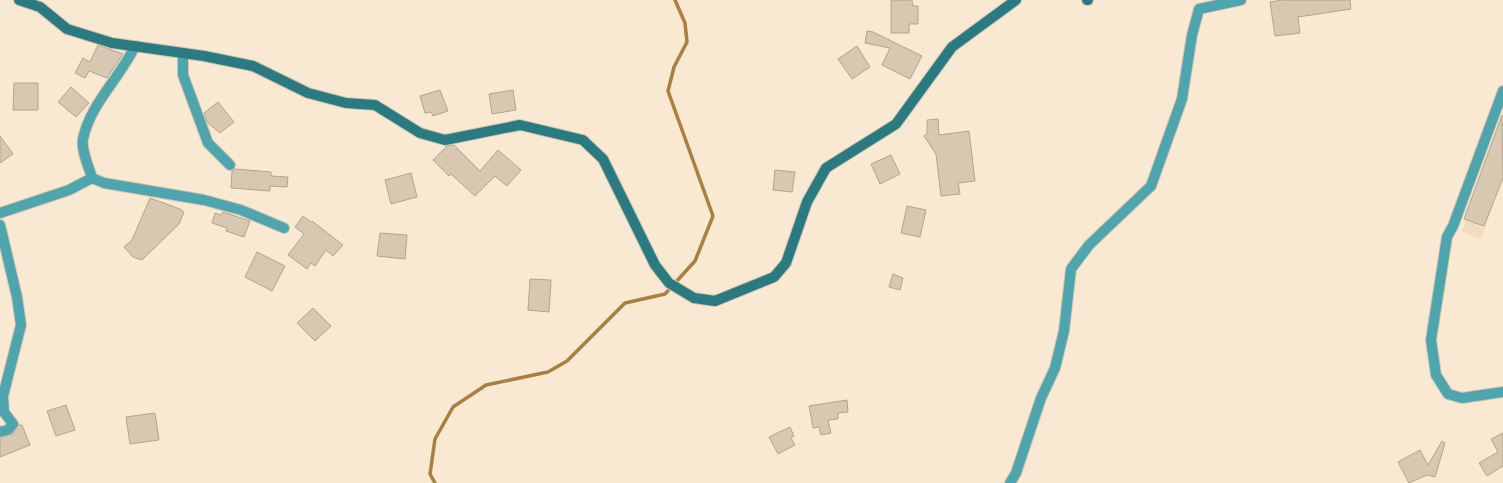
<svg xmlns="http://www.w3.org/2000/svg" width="1503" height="483" font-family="Roboto,sans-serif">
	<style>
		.built { fill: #f1dcc0 }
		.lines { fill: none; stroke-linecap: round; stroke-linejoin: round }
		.stream { stroke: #ab803f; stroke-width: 3.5 }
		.building { fill: #d8c8b2; stroke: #b4a48f }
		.street-casing { stroke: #d4c5b2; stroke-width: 12 }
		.secondary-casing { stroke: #d4c5b2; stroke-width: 12 }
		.street { stroke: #4ea5ad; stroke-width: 10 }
		.secondary { stroke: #2a7a81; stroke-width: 10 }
	</style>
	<rect width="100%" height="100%" fill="#f9e8d2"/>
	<path class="built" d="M1503 116V183L1501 182 1481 239 1462 232Z"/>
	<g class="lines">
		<path class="stream" d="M435 483 430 474 435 439 453 407 486 385 548 372 567 361 625 303 665 294 695 261 713 216 668 91 674 67 687 42 685 23 675 0"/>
	</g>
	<g class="building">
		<path d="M891 0H912L913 6H918V24H909V33H891Z"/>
		<path d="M1282 0H1350L1351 9 1298 17 1300 33 1275 36 1270 2Z"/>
		<path d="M867 31 873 32 922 56 910 79 882 65 890 48 865 43Z"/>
		<path d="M98 45 123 54 107 78 89 71 85 78 75 73 83 58 90 62Z"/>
		<path d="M857 46 870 67 852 79 838 59Z"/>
		<path d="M14 83H38V110H13Z"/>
		<path d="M71 87 89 103 76 117 58 102Z"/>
		<path d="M440 90 448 111 433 116 431 112 425 113 420 96Z"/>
		<path d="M513 90 516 110 492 114 489 94Z"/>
		<path d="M218 102 234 122 220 133 207 122 204 113Z"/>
		<path d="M1502 115 1503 178 1484 226 1464 219Z"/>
		<path d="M938 119 939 135 969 131 975 181 958 183 960 194 941 196 936 154 924 136 927 134V120Z"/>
		<path d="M0 136 13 154 0 163Z"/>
		<path d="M454 145 480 171 498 150 521 170 507 186 495 176 475 196 451 174 449 176 433 160 447 146Z"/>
		<path d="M891 155 900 174 880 184 871 164Z"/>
		<path d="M235 169 271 172V176L288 177 287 187 270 186V191L231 188 232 171Z"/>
		<path d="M775 170 795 172 792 192 773 190Z"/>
		<path d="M411 173 417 197 391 204 385 180Z"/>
		<path d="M150 198 180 209 184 212 179 224 142 260 133 257 124 247 132 240Z"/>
		<path d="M907 206 926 210 920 237 901 233Z"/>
		<path d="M223 212 250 221 244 237 226 231 227 228 212 223 215 213 221 215Z"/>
		<path d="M303 216 311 222 312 221 343 245 333 256 326 250 315 266 311 263 307 269 288 255 304 234 295 227Z"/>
		<path d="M380 233 407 235 405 259 377 256Z"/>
		<path d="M257 252 285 266 272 291 245 277Z"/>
		<path d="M893 274 903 278 900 290 889 287Z"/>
		<path d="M530 279 551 280 549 312 528 310Z"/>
		<path d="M313 308 331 326 315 341 297 323Z"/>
		<path d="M847 400 848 412 838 413V419L828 420 831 433 821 435 819 427 813 428 809 406Z"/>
		<path d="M66 405 75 430 56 436 47 411Z"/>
		<path d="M155 413 159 440 130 444 126 417Z"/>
		<path d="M19 425H22L30 445 0 457V438L13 434Z"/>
		<path d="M790 427 794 436 791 438 795 445 778 454 769 437Z"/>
		<path d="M1503 433V466L1487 476 1479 463 1498 452 1491 439Z"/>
		<path d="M1442 441 1445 443 1435 477 1427 475 1409 483 1398 462 1420 450 1428 465Z"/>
	</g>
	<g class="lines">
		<defs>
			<g id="street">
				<path d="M135 46C120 78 90 104 83 139 81 151 89 167 92 178L104 183 204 200 241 210 284 228"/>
				<path d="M183 53V75L208 143 230 165"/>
				<path d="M1503 91 1453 226 1447 237 1431 340 1436 375 1448 394 1462 398 1503 392"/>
				<path d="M0 213 69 190 92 178"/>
				<path d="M0 225 17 297 21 325 3 396 4 412 13 424 8 430 0 432"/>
				<path d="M1010 483 1016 473 1041 398 1055 368 1064 331 1071 269 1089 245 1151 186 1182 99 1192 35 1199 9 1241 0"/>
			</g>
			<g id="secondary">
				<path d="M19 0 40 7 67 29 112 43 204 56 253 66 308 93 346 103 375 105 420 133 445 140 520 125 583 140 603 159 655 265 669 283 694 298 715 301 774 277 786 263 807 202 826 168 896 124 952 47 1016 0"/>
				<path d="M1087 0H1088"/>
			</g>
		</defs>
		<use href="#street" class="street-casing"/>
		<use href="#secondary" class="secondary-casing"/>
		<use href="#street" class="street"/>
		<use href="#secondary" class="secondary"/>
	</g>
</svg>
